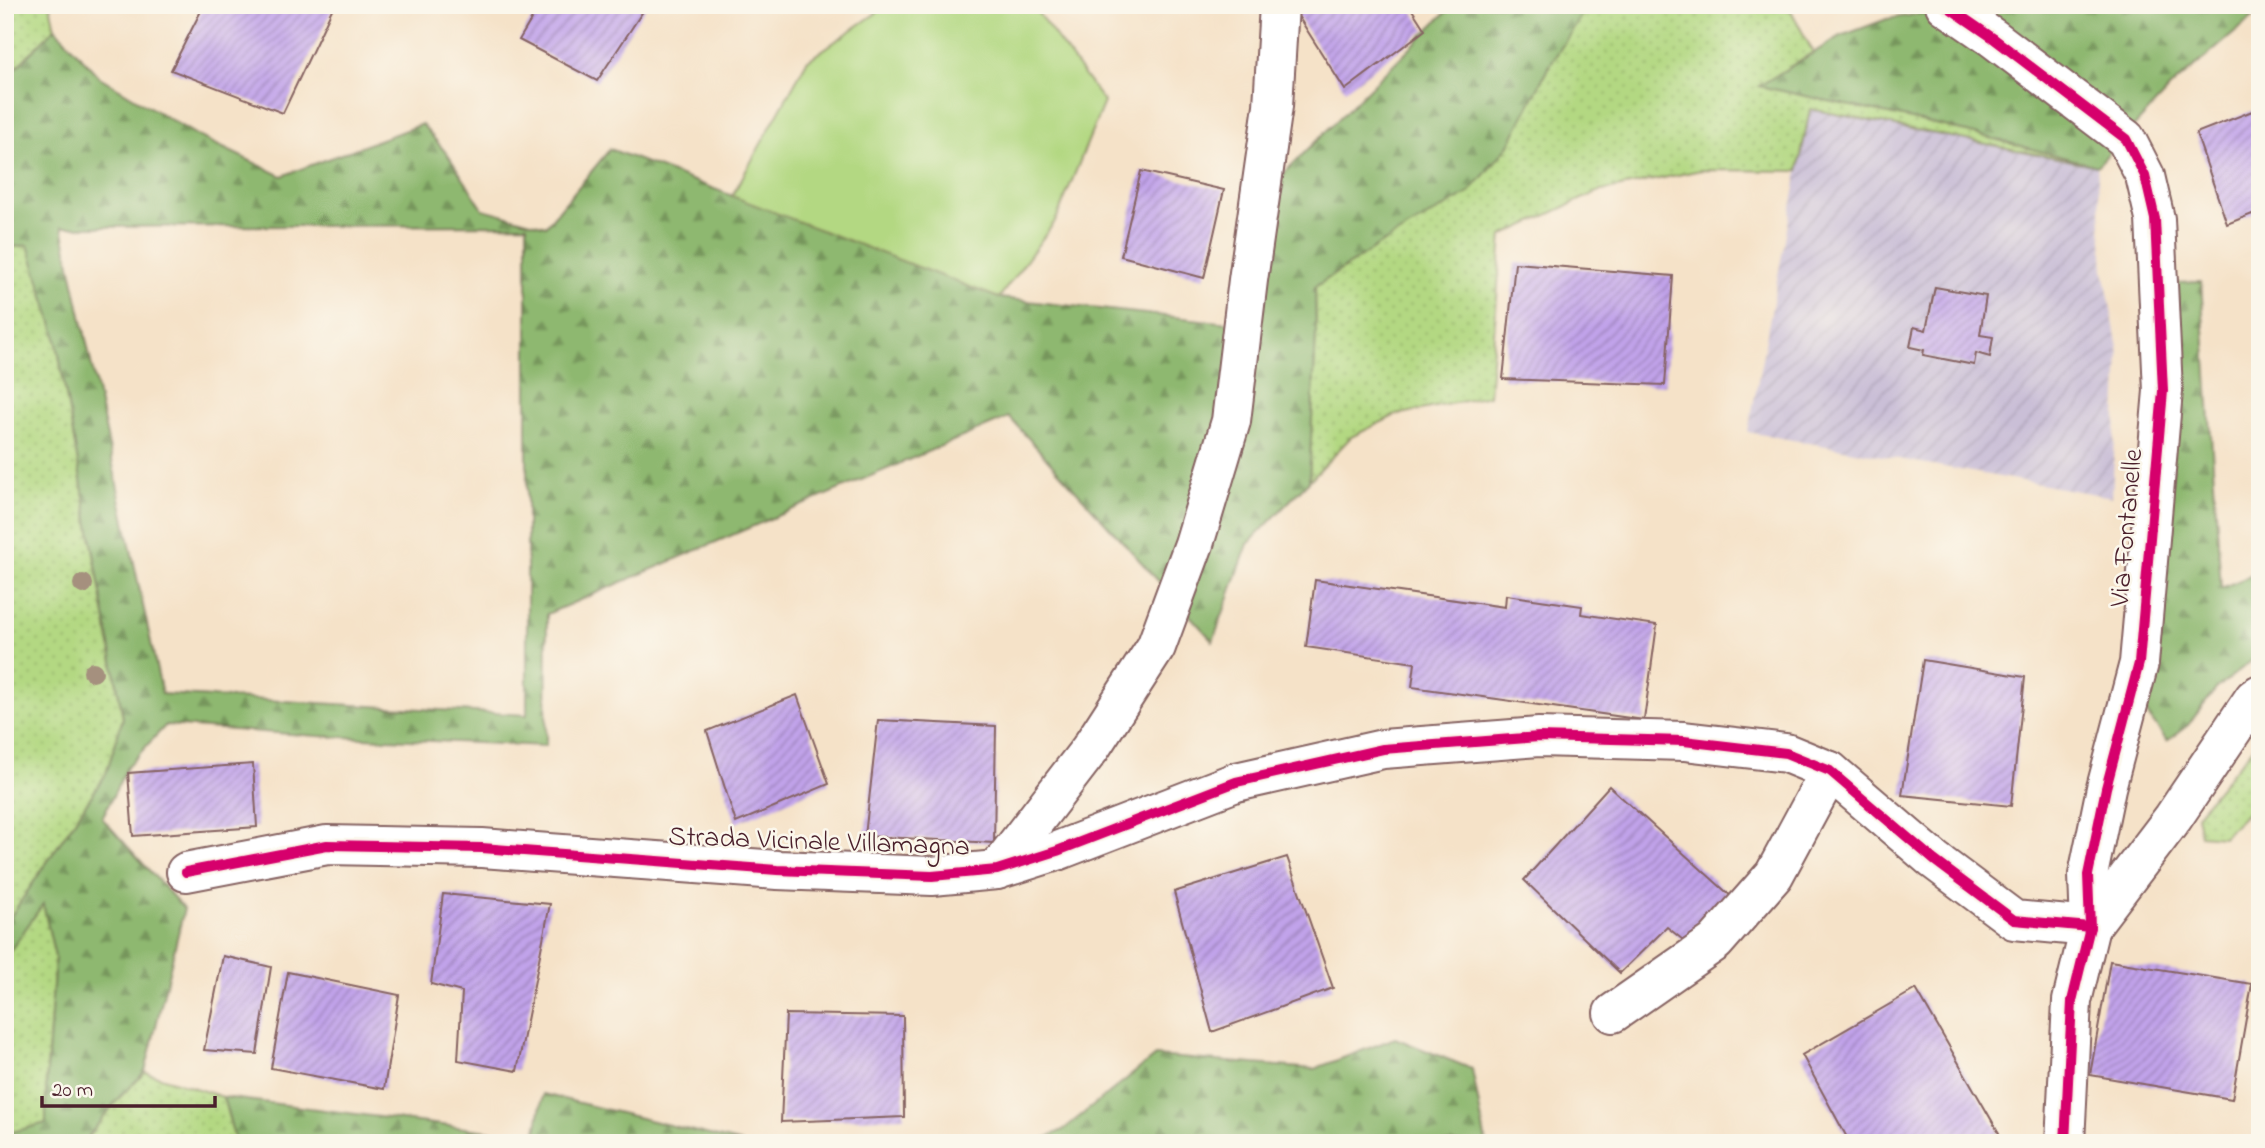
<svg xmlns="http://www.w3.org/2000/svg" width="2265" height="1148" font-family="'Indie Flower',sans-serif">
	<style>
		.industrial { fill: url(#industrial-furrows) }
		.grass { fill: url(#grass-dots); stroke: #7e7c56; stroke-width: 2 }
		.forest { fill: url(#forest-firs); stroke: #6c6c4e; stroke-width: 2; fill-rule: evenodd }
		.garden { fill: #b3d882; stroke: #7e7c56; stroke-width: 2 }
		.building { fill: url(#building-hatch) }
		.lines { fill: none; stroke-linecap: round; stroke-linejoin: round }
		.minor-casing { stroke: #866362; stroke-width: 42 }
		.minor { stroke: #fff; stroke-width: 38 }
		.cycleway-casing { stroke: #fbf7ec; stroke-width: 15 }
		.cycleway { stroke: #d6006c; stroke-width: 10 }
		.tree { fill: #a5907e }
		.labels { text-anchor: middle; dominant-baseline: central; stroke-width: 5; stroke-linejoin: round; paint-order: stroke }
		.street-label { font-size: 28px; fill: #4a1f2b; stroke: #fbf7ec }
	</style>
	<defs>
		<pattern id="industrial-furrows" width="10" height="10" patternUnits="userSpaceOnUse" patternTransform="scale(1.75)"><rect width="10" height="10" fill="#cabfd7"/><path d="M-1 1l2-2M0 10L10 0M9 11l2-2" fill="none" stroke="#afa4b9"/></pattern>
		<pattern id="grass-dots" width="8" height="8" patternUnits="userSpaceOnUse" patternTransform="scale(1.75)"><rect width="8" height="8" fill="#b3d882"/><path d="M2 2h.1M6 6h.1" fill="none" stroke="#9bb970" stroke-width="1.8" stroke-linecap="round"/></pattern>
		<pattern id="forest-firs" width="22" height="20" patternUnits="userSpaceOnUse" patternTransform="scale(1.75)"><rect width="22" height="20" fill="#8eb870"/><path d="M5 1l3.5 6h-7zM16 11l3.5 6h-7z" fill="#76955c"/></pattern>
		<pattern id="building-hatch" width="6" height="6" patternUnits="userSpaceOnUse" patternTransform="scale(1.75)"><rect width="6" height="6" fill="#c1a3ea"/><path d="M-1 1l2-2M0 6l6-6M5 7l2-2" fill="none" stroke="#9f84be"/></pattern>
	</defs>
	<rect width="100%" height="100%" fill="#fbf7ec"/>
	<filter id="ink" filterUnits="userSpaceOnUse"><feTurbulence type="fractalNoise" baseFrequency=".0143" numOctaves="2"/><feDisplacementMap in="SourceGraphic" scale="14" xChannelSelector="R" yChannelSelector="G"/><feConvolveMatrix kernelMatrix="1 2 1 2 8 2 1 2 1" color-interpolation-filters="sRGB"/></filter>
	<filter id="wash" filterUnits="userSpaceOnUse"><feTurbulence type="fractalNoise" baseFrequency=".00686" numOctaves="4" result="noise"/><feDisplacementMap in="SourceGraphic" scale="28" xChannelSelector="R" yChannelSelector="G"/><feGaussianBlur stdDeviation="1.57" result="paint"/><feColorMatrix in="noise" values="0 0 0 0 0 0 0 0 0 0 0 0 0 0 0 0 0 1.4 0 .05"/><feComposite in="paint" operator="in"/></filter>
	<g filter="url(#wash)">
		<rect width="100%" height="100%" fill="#f5e2c8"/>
		<path class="industrial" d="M1810 109 2097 166 2104 270 2119 354 2112 497 1748 432Z"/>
		<g class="grass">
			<path d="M5 5H50L55 28 5 79Z"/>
			<path d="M1588 5H1788L1813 52 1760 86 1944 126 2097 166 1810 109 1798 171 1701 170 1597 192 1502 236 1489 396 1396 415 1351 437 1309 481 1316 333 1315 287 1382 243 1548 68Z"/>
			<path d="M28 245 55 332 123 718 106 774 5 925V248Z"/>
			<path d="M2260 739V799L2223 837 2200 835 2196 815Z"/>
			<path d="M43 903 55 957 46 1085V1124L5 1134V958Z"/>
			<path d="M145 1072 223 1097 236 1143H83L118 1099Z"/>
		</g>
		<g class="forest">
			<path d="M1453 5H1588L1548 68 1509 145 1469 193 1382 243 1315 287 1316 333 1309 481 1248 544 1213 641 1009 417 547 614 546 746 317 736 166 725 127 767 102 818 184 909 145 1072 118 1099 83 1143H5V1134L46 1123V1085L55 957 43 904 5 958V925L106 774 123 718 55 332 28 245 5 248V79L55 28 98 76 198 136 282 176 422 124 448 155 483 209 546 226 610 149 999 298 1247 325 1283 174ZM527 225V715L162 694 62 227Z"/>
			<path d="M1977 5H2260V11L2172 86 2097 166 1944 126 1759 86 1841 36 1887 19Z"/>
			<path d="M2201 282 2221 588 2260 572V654L2217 688 2188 725 2167 741 2145 711 2171 511 2178 283Z"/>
			<path d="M1395 1038 1472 1069 1486 1143H1035L1063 1130 1155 1056 1314 1069Z"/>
			<path d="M543 1094 742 1143H236L223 1097 535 1137Z"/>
		</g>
		<path class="garden" d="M888 5H1032L1104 102 1056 220 999 298 732 196 807 61Z"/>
		<g id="blocks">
			<g class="building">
				<path d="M204 5H334L283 113 171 70Z"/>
				<path d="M540 5H647L597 81 519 40Z"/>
				<path d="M1291 5H1409L1425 30 1345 90Z"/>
				<path d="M2260 108V211L2227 224 2196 133Z"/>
				<path d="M1141 171 1224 190 1204 278 1121 256Z"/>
				<path d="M1515 263 1673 276 1665 385 1503 379Z"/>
				<path d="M1935 287 1986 296 1980 335 1993 337 1990 357 1976 353 1974 365 1923 355 1924 350 1910 347 1914 327 1926 330Z"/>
				<path d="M1315 580 1505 607 1506 595 1582 606 1581 614 1657 625 1644 720 1412 687 1415 663 1306 647Z"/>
				<path d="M1923 660 2025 677 2011 806 1902 795Z"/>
				<path d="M797 695 829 784 736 823 707 731Z"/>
				<path d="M878 720 996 726 994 843 865 836Z"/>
				<path d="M253 764 257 827 133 836 128 773Z"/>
				<path d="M1609 786 1733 898 1688 944 1667 927 1620 973 1524 880Z"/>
				<path d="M1287 857 1333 988 1212 1032 1174 892Z"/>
				<path d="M443 894 550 904 517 1071 458 1060 462 992 431 984Z"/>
				<path d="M223 956 271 967 257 1054 204 1050Z"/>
				<path d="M2110 961 2252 984 2232 1099 2090 1075Z"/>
				<path d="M288 972 399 995 384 1089 271 1068Z"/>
				<path d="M1916 989 1999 1133 1984 1143H1850L1802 1055Z"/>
				<path d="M786 1014 903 1016 904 1117 781 1122Z"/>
			</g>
		</g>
	</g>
	<g filter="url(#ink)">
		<use href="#blocks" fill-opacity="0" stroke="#866362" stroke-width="2"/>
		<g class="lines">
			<defs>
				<g id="minor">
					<path d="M1945 5 1993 38 2126 139 2145 176 2155 219 2163 391 2139 663 2106 788 2088 875 2090 927 2072 1001 2065 1143"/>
					<path d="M997 870 1090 749 1156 647 1194 544 1231 421 1248 280 1273 106 1279 5"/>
					<path d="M186 872 327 845 482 848 777 870 932 876 997 870 1057 851 1236 782 1383 749 1539 737 1684 741 1786 753 1830 771 1934 860 2014 920 2090 927"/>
					<path d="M2090 927 2173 818 2254 698 2260 694"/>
					<path d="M1613 1013 1715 942 1774 875 1830 771"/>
				</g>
			</defs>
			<use href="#minor" class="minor-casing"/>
			<use href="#minor" class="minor"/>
			<defs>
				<g id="cycleway">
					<path d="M1945 5 1993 38 2126 139 2145 176 2155 219 2163 391 2139 663 2106 788 2088 875 2090 927 2072 1001 2065 1143"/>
					<path d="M186 872 327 845 482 848 777 870 932 876 997 870 1057 851 1236 782 1383 749 1539 737 1684 741 1786 753 1830 771 1934 860 2014 920 2090 927"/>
				</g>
			</defs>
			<use href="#cycleway" class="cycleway-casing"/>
			<use href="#cycleway" class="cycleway"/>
		</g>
		<g class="tree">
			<circle cx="83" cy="584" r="10"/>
			<circle cx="93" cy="672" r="10"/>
		</g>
	</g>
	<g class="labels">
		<g class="street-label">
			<text transform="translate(2128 528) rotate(-85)">Via Fontanelle</text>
			<text transform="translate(819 843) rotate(2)">Strada Vicinale Villamagna</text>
		</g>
	</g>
	<rect width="2265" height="1148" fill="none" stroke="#fbf7ec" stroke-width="28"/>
	<path d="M42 1096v10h173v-10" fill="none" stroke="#4a1f2b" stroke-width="3.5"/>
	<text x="52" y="1096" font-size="21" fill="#4a1f2b" stroke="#fbf7ec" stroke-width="5" paint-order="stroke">20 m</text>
</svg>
